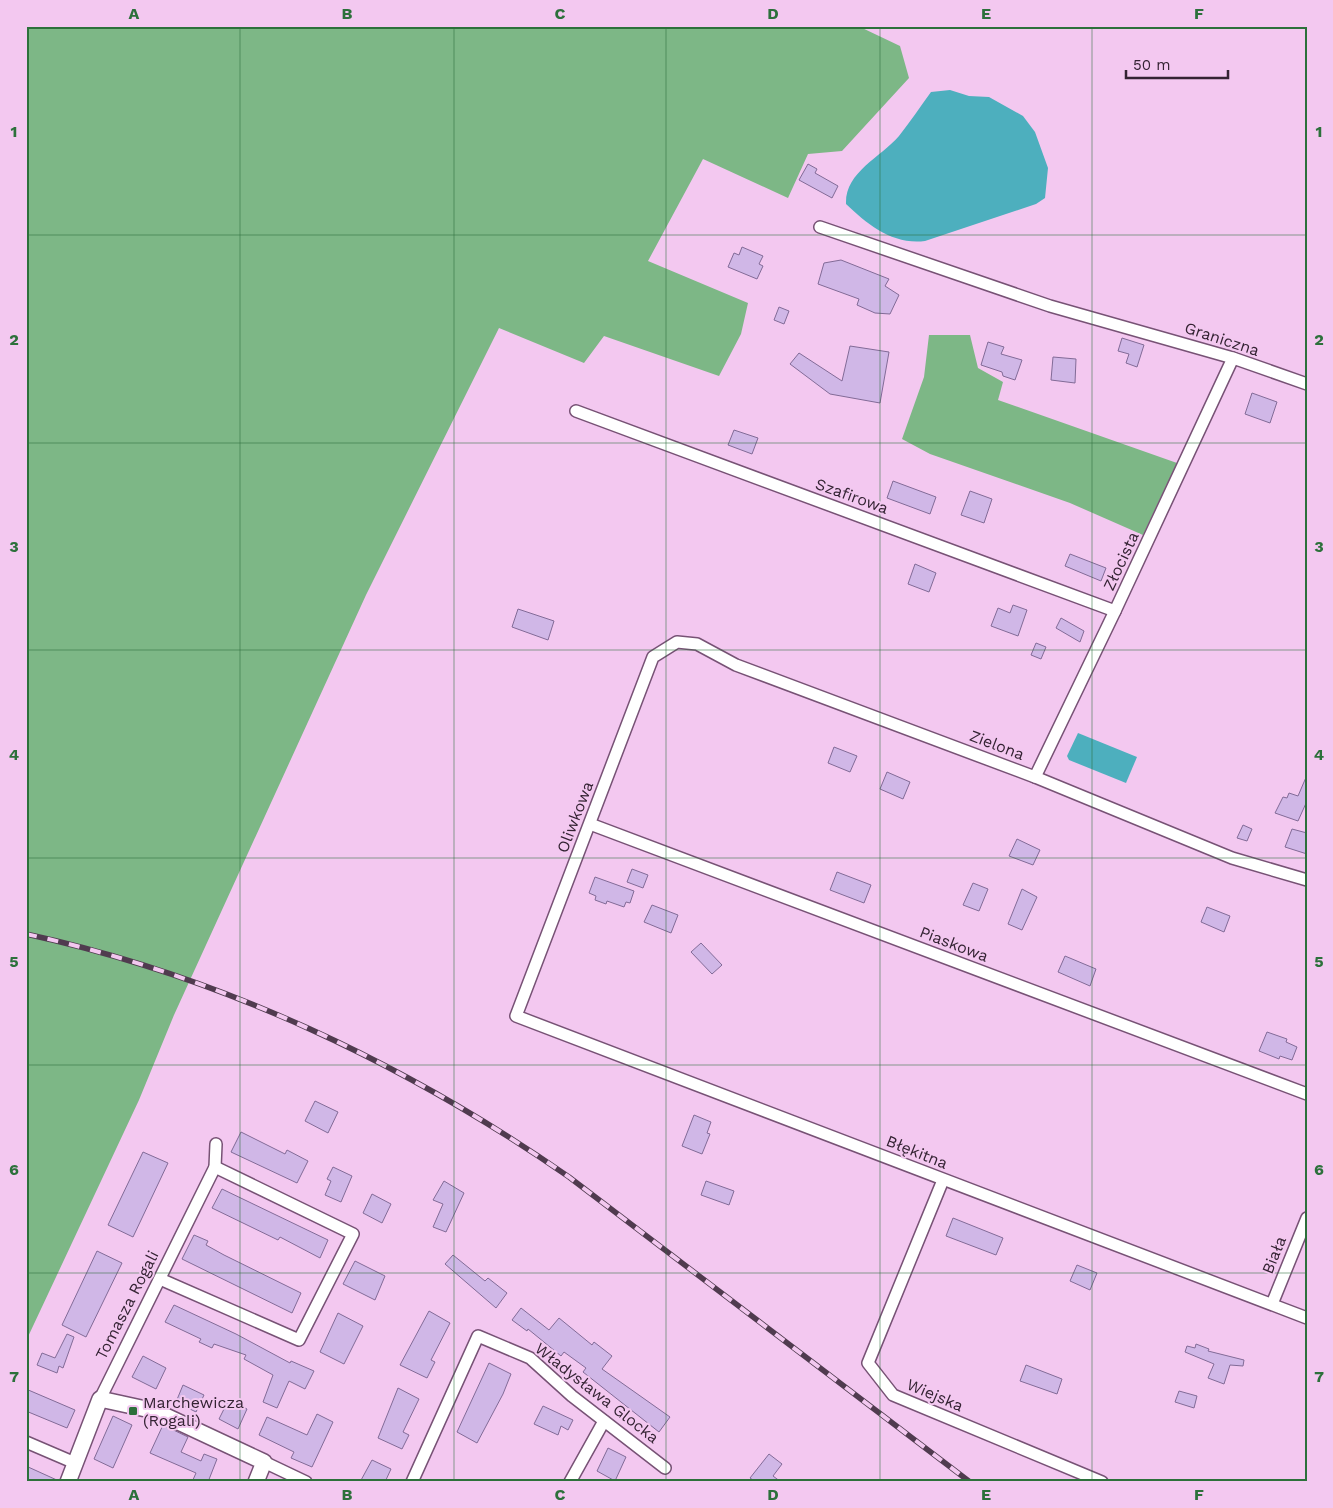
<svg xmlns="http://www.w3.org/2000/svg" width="1333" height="1508" font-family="'Work Sans',sans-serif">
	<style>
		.forest { fill: #7db786 }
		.water { fill: #4dafbe }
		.building { fill: #d0b7e7; stroke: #826b97 }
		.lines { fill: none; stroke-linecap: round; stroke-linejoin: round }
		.minor-casing { stroke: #775275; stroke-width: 14 }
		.tertiary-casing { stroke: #775275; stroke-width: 18 }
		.minor { stroke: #fff; stroke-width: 11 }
		.tertiary { stroke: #fff; stroke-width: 15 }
		.rail-casing { stroke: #503b4f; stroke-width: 5.5 }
		.rail { stroke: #f3c8f0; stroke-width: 4; stroke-dasharray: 11; stroke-linecap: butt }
		.grid { fill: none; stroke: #2c703b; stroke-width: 1; stroke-opacity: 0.55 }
		.poi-dot { fill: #2c703b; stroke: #f3c8f0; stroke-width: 2 }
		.labels { text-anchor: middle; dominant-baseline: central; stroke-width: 4; stroke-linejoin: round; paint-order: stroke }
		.street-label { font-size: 16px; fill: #342333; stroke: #f3c8f0 }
		.poi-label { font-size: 16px; fill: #342333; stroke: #f3c8f0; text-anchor: start }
		.neatline { fill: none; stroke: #2c703b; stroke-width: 2 }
		.grid-label { font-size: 16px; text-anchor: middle; font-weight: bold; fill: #2c703b }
	</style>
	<rect width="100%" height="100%" fill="#f3c8f0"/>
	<g class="forest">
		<path d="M26 26H858L900 46 909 78 842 151 808 154 788 198 703 159 648 261 748 303 741 334 719 376 604 336 584 363 499 328 366 595 174 1015 139 1100 26 1341Z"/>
		<path d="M929 335H970L978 368 1003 382 998 400 1177 463 1143 535 1070 503 930 454 902 439 924 377Z"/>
	</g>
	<g class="water">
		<path d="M950 90 969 96 989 97 1023 116 1035 132 1048 168 1045 198 1036 204 925 241C893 245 868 225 846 204 845 172 880 158 899 136 910 122 920 107 931 92Z"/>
		<path d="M1078 733 1137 757 1126 783 1069 760 1067 756Z"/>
	</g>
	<g class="building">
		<path d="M808 164 817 169 815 173 838 186 832 198 799 180Z"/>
		<path d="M742 247 763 256 759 264 763 266 757 279 728 267 734 253 739 255Z"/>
		<path d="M841 260 889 279 885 286 899 295 890 314 875 313 857 305 859 299 818 284 824 263Z"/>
		<path d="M779 307 789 311 784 324 774 320Z"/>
		<path d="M1122 338 1144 345 1137 367 1126 363 1129 354 1118 351Z"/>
		<path d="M988 342 1004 347 1001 354 1022 360 1015 380 1003 376 1002 372 981 365Z"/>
		<path d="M850 346 889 352 880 403 830 394 790 364 799 353 842 381Z"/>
		<path d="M1053 357 1076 359 1075 383 1051 380Z"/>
		<path d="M1252 393 1277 402 1270 423 1245 414Z"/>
		<path d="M734 430 758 438 752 454 728 445Z"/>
		<path d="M893 481 936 497 930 514 887 498Z"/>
		<path d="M970 491 992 499 984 523 961 515Z"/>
		<path d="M1070 554 1106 568 1101 581 1065 566Z"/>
		<path d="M915 564 936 573 929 592 908 584Z"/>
		<path d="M1013 605 1027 610 1018 636 991 626 998 608 1010 613Z"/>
		<path d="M518 609 554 621 548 640 512 627Z"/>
		<path d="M1061 618 1084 631 1080 642 1056 628Z"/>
		<path d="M1036 643 1046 647 1041 659 1031 655Z"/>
		<path d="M834 747 857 756 850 772 828 763Z"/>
		<path d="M887 772 910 782 903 799 880 789Z"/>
		<path d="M1307 775V801L1298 821 1275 813 1283 797 1287 798 1289 793 1298 796Z"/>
		<path d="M1243 825 1252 829 1247 841 1237 838Z"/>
		<path d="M1292 829 1307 833V854L1285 847Z"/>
		<path d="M1017 839 1040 850 1033 865 1009 856Z"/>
		<path d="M632 869 648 875 643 888 627 882Z"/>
		<path d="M837 872 871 885 864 903 830 890Z"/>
		<path d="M595 877 634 891 630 903 626 902 624 907 607 901 606 904 595 900 596 896 589 893Z"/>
		<path d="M973 883 988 889 979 911 963 905Z"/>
		<path d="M1022 889 1037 897 1022 930 1008 924Z"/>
		<path d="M652 905 678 915 671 933 644 922Z"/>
		<path d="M1207 907 1230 916 1224 932 1201 922Z"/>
		<path d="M701 943 722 965 712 974 691 952Z"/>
		<path d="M1065 956 1096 969 1090 986 1058 972Z"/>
		<path d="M1267 1032 1287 1039 1286 1042 1297 1047 1292 1060 1280 1056 1279 1059 1259 1051Z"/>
		<path d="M315 1101 338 1112 328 1133 305 1121Z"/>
		<path d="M694 1115 711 1122 707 1133 710 1134 702 1154 682 1146Z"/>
		<path d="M241 1132 285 1154 287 1150 308 1161 297 1183 231 1152Z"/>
		<path d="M143 1152 168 1163 133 1237 108 1225Z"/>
		<path d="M333 1167 352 1176 341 1202 325 1195 331 1181 327 1179Z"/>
		<path d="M444 1181 464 1193 446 1232 433 1227 443 1204 433 1200Z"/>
		<path d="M706 1181 734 1191 729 1205 701 1195Z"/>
		<path d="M222 1189 328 1240 320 1258 280 1237 278 1240 212 1208Z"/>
		<path d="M372 1194 391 1204 382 1223 363 1213Z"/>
		<path d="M953 1218 1003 1238 996 1255 946 1236Z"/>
		<path d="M194 1235 208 1241 206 1245 224 1255 301 1293 292 1313 182 1259Z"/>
		<path d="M97 1251 122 1263 86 1337 62 1325Z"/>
		<path d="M453 1255 485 1281 488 1278 507 1293 496 1308 445 1264Z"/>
		<path d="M355 1261 385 1276 375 1300 343 1284Z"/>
		<path d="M1077 1265 1097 1273 1090 1290 1070 1281Z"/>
		<path d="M174 1305 236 1334 290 1363 291 1361 314 1371 305 1389 289 1381 277 1408 263 1402 273 1375 244 1359 246 1355 214 1344 212 1348 199 1342 201 1339 165 1322Z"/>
		<path d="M521 1308 549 1330 559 1318 592 1345 594 1342 612 1356 602 1369 670 1417 659 1432 583 1372 586 1368 564 1352 561 1356 528 1329 527 1331 512 1320Z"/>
		<path d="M429 1311 450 1323 431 1360 435 1362 427 1378 400 1365Z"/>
		<path d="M338 1313 363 1326 344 1364 320 1352Z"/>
		<path d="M67 1334 74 1337 63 1368 59 1366 57 1373 37 1365 42 1353 55 1358Z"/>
		<path d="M1196 1344 1209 1349 1208 1351 1244 1360 1243 1366 1230 1365 1224 1384 1208 1378 1214 1364 1185 1352 1187 1346 1195 1348Z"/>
		<path d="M143 1356 166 1368 156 1389 132 1377Z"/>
		<path d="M489 1363 511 1374 503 1394 477 1443 457 1432Z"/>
		<path d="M1026 1365 1062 1379 1057 1394 1020 1381Z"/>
		<path d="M183 1385 204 1395 196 1412 176 1402Z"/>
		<path d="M398 1388 419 1399 403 1432 409 1435 402 1449 378 1438Z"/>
		<path d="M26 1389 75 1410 67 1428 26 1411Z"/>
		<path d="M1179 1391 1197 1396 1194 1408 1175 1402Z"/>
		<path d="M229 1399 247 1409 238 1429 219 1419Z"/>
		<path d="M543 1406 573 1420 568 1430 561 1426 558 1435 534 1424Z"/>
		<path d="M317 1414 333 1422 312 1467 291 1458 294 1452 259 1435 267 1417 307 1435Z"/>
		<path d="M113 1416 132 1425 113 1468 94 1459Z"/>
		<path d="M163 1425 188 1437 181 1452 201 1461 204 1454 217 1459 208 1482H192L196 1473 150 1453Z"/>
		<path d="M608 1448 626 1457 615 1481 597 1471Z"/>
		<path d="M769 1454 782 1464 773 1476 781 1482H756L750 1478Z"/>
		<path d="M372 1460 391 1469 385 1482H360Z"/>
		<path d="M26 1466 59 1481V1482H26Z"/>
	</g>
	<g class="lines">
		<defs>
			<g id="minor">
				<path d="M820 227 1050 306 1233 358 1307 384"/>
				<path d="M576 411 1115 611"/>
				<path d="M1035 777 1115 611 1233 358"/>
				<path d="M590 824 1307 1094"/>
				<path d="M1307 880 1232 858 1035 777 736 665 697 644 677 642 653 657 516 1016 1307 1318"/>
				<path d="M943 1180 868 1363 893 1395 1102 1482"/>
				<path d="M160 1279 299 1340 353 1234 215 1167"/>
				<path d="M1272 1304 1307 1218"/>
				<path d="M100 1399 215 1167 216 1144"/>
				<path d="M26 1442 75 1463"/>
				<path d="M264 1462 306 1482"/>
				<path d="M412 1482 478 1336 530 1358 572 1396 665 1468"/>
				<path d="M570 1482 604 1421"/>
			</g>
			<path id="tertiary" d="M68 1482 100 1399 155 1411 264 1462 256 1482"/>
		</defs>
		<use href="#minor" class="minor-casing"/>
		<use href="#tertiary" class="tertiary-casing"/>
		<use href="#minor" class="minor"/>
		<use href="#tertiary" class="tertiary"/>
		<defs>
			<path id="rail" d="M26 934C221 976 406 1064 569 1177L970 1482"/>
		</defs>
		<use href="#rail" class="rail-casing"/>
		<use href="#rail" class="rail"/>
	</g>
	<path class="grid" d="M240 26V1482M454 26V1482M666 26V1482M880 26V1482M1092 26V1482M26 235H1307M26 443H1307M26 650H1307M26 858H1307M26 1065H1307M26 1273H1307"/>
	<rect class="poi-dot" x="128" y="1406" width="10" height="10" rx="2.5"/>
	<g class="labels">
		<g class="street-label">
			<text transform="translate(1222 339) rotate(18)">Graniczna</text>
			<text transform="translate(852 496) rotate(20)">Szafirowa</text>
			<text transform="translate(1121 561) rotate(-65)">Złocista</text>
			<text transform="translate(997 745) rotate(21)">Zielona</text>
			<text transform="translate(575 817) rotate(-69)">Oliwkowa</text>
			<text transform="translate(954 944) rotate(21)">Piaskowa</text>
			<text transform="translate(917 1152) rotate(22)">Błękitna</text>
			<text transform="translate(1274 1255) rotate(-68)">Biała</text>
			<text transform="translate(127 1305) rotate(-63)">Tomasza Rogali</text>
			<text transform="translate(597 1393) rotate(38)">Władysława Glocka</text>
			<text transform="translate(935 1395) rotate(23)">Wiejska</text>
		</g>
		<g class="poi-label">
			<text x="143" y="1402">Marchewicza<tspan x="143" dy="18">(Rogali)</tspan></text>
		</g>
	</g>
	<rect width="1333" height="1508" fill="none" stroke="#f3c8f0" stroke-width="55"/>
	<path d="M1126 70v8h102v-8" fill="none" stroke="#342333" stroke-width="2.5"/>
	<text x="1133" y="70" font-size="15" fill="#342333" stroke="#f3c8f0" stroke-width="4" paint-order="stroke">50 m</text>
	<rect x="28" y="28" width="1278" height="1452" class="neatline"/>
	<g class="grid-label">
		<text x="134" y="19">A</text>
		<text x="347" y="19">B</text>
		<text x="560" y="19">C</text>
		<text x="773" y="19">D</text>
		<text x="986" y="19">E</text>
		<text x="1199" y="19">F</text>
		<text x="14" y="137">1</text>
		<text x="1319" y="137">1</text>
		<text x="14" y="345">2</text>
		<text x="1319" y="345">2</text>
		<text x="14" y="552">3</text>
		<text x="1319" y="552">3</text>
		<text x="14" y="760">4</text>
		<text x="1319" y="760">4</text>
		<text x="14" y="967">5</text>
		<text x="1319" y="967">5</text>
		<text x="14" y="1175">6</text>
		<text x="1319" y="1175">6</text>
		<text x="14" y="1382">7</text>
		<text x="1319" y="1382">7</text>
		<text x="134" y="1500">A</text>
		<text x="347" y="1500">B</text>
		<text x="560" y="1500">C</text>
		<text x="773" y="1500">D</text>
		<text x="986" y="1500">E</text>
		<text x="1199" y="1500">F</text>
	</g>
</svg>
